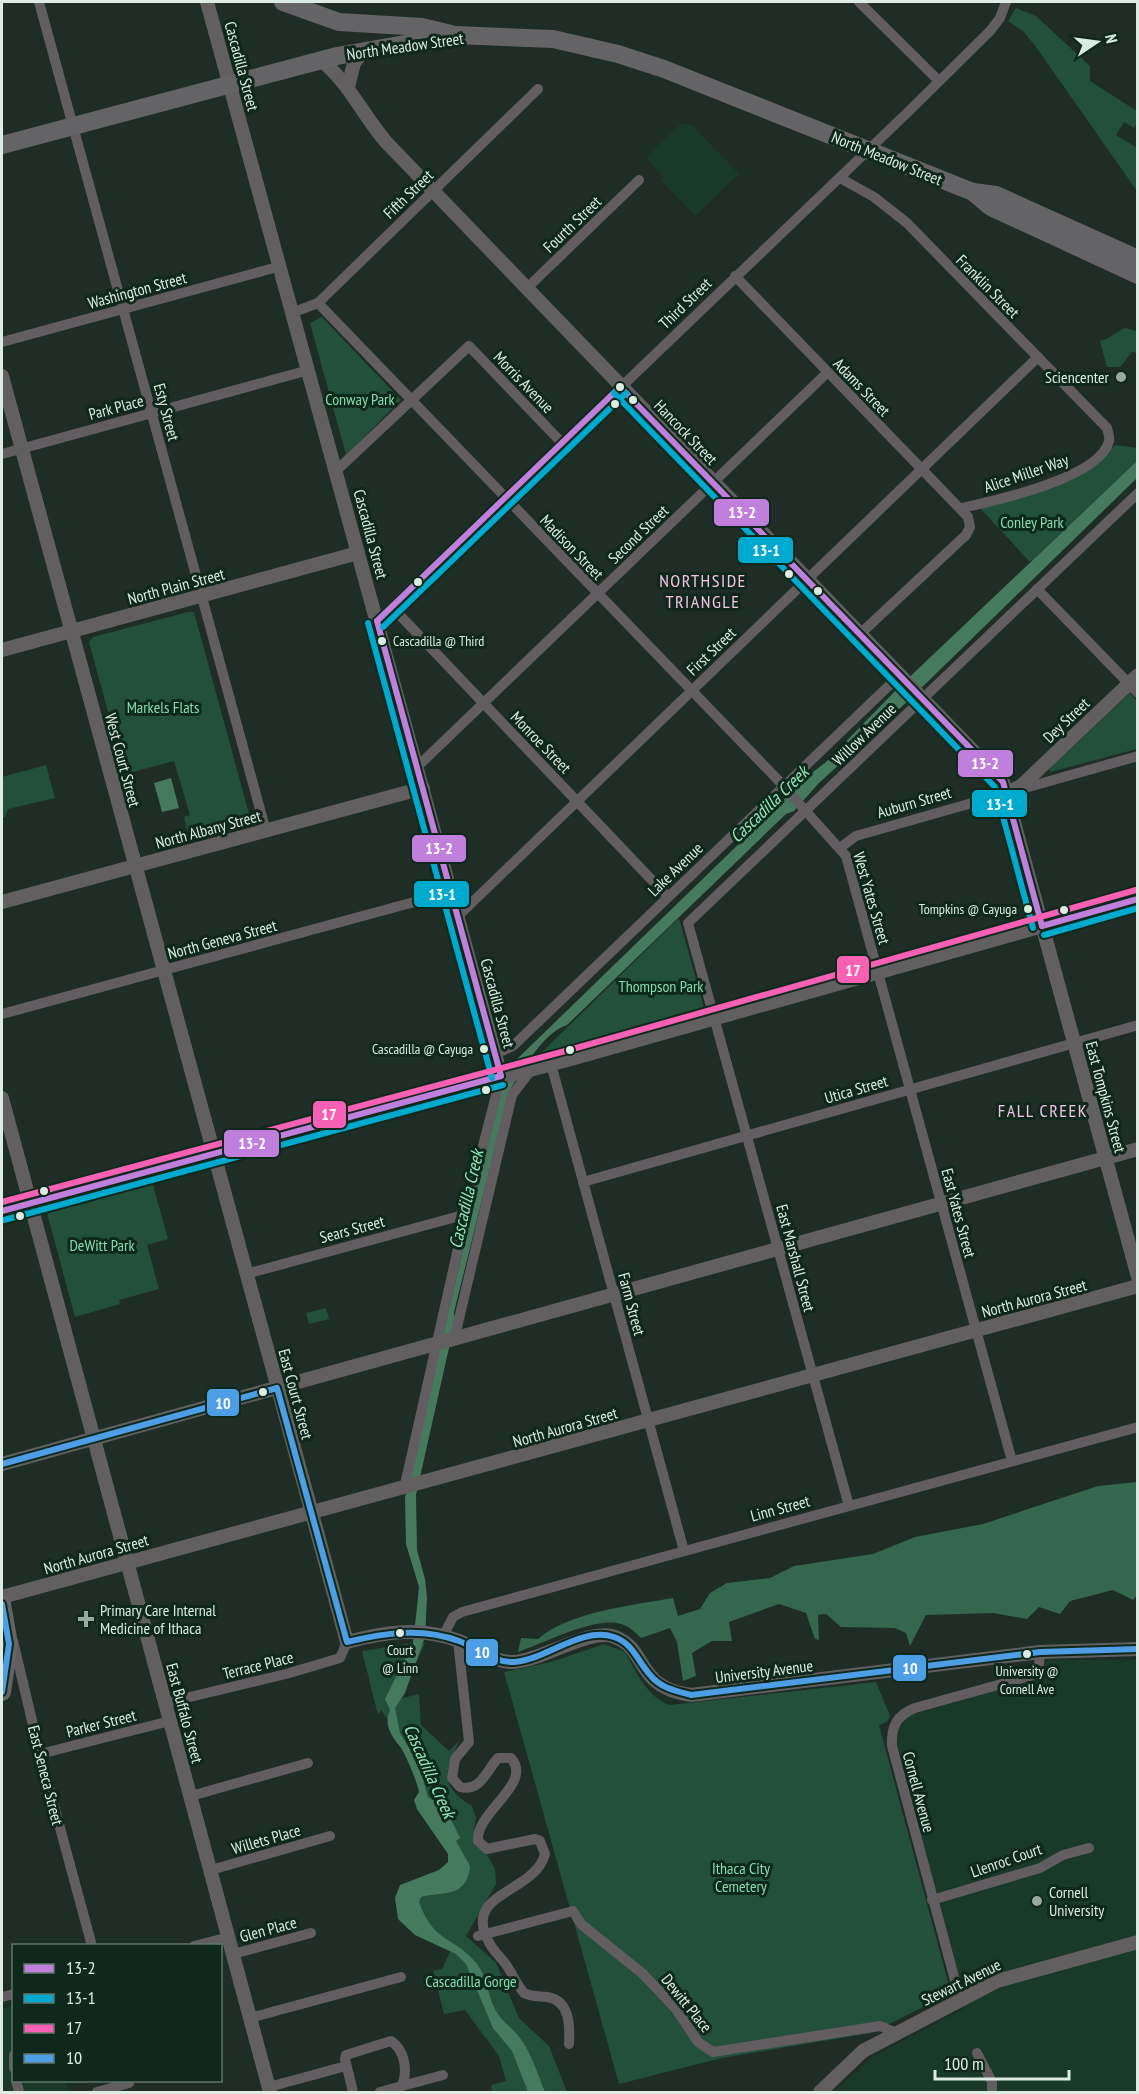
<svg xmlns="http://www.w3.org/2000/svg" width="1139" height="2094" font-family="'PT Sans Narrow',sans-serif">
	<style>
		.built { fill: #1a3a29 }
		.green { fill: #23503a }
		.forest { fill: #34674d }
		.water { fill: #467a5e }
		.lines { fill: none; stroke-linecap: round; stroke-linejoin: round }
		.street { stroke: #615d60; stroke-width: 10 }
		.secondary { stroke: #625f61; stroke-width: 14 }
		.highway { stroke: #646365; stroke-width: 18 }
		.bus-1-casing { stroke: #0e291b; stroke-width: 10 }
		.bus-2-casing { stroke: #0e291b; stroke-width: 10 }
		.bus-3-casing { stroke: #0e291b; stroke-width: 10 }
		.bus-4-casing { stroke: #0e291b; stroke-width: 10 }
		.bus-1 { stroke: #c07fdc; stroke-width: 6 }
		.bus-2 { stroke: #00a9ce; stroke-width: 6 }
		.bus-3 { stroke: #f860b3; stroke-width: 6 }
		.bus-4 { stroke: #4d9ee5; stroke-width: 6 }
		.poi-dot { fill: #9aa9a0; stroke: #0e291b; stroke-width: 2 }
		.bus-dot { fill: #dcece2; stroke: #0e291b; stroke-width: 2 }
		.labels { text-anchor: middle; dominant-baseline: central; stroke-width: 6; stroke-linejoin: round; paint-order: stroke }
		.bus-label { font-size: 14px; fill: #dcece2; stroke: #0e291b; text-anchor: end }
		.street-label { font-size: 16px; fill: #dcece2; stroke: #0e291b }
		.poi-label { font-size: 16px; fill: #dcece2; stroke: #0e291b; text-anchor: start }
		.park-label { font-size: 16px; fill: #88ddaf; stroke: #0e291b }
		.neighbourhood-label { font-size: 18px; letter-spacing: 1.5px; fill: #f8c0e6; stroke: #0e291b }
		.water-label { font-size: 18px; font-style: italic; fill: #94e9bb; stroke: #0e291b }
		.line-badge { stroke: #0e291b; stroke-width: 2 }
		.badge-label { font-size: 16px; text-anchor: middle; font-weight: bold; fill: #fff }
	</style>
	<rect width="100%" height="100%" fill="#1e2d25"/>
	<g class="built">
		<path d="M681 124 692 125 739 174 695 216 661 180 663 177 646 158Z"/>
		<path d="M1047 1660H1137V2092H834L872 2057 963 2009 897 1742 899 1729 905 1717 1030 1680 1045 1668Z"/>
		<path d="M13 2006 14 2080 66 2081 69 2092H2V2009Z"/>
	</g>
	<g class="green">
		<path d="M1016 8 1036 16 1090 66V81L1137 111V123L1134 128 1124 122 1116 135 1137 148V191L1036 47 1024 32 1008 21Z"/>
		<path d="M322 317 401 400 346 455 310 323Z"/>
		<path d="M1126 328 1137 331V353L1132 352 1120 367H1107L1100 341C1110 339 1116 331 1126 328Z"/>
		<path d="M1115 445 1137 448V461L1030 562 980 508 1088 471Z"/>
		<path d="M188 612H194L251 821 189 837 184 817 190 815 174 761 125 774 89 642 93 637Z"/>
		<path d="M1130 693 1137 701V749L1050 772V768Z"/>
		<path d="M46 765 55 798 8 809 5 817 2 818V777Z"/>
		<path d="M679 918 705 1011 585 1047 530 1059 543 1051Z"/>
		<path d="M153 1185 168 1239 147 1245 159 1289 119 1300 120 1304 75 1317 47 1213Z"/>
		<path d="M326 1308 329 1319 309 1324 306 1313Z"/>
		<path d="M412 1643H425L408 1681 395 1700 419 1694 421 1725 449 1751 460 1740C444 1771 439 1786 472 1806L476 1818 474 1831 495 1869 496 1884 466 1936 496 1963 519 2018 549 2046 567 2092H492L491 2085 506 2081 499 2056 465 2010 444 2014 433 1971 442 1969 451 1950 434 1944 402 1909 458 1868 415 1772 395 1731 381 1710 378 1715 362 1651Z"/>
		<path d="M604 1644 625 1652C637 1673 646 1696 670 1705L876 1682 890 1716 887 1722 879 1725 951 1993 871 2033 722 2058 619 2084 504 1672 551 1662Z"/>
	</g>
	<path class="forest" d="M1137 1482 1138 1594 1133 1600 1113 1590 1070 1601 1060 1614 1039 1607 1027 1619 993 1613 926 1615 910 1646 906 1633 895 1628 841 1627 826 1614 818 1615 819 1640 815 1639 806 1613 779 1604 729 1622 732 1641H712L692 1653 696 1676 683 1681 677 1642 670 1628 641 1638C634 1631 628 1625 617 1623 590 1619 544 1643 518 1652L521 1638 538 1639C568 1612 634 1605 673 1598L678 1616 700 1609 710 1593 727 1583 770 1578 794 1566 873 1554 915 1537 983 1524 1098 1486Z"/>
	<g class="water">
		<path d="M1137 461V478L909 700 818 784 794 811 786 814 567 1025C544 1032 520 1072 509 1092L454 1312 455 1321 416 1495 417 1550 425 1579 427 1598 425 1637 405 1693 395 1708 400 1733 419 1765 428 1797 446 1809 460 1838 456 1841 470 1866C467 1899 442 1891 421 1897L419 1902C434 1944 453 1935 477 1964 488 1978 487 1995 496 2011 502 2022 513 2028 520 2038 532 2054 538 2075 545 2092H528L512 2051 493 2028 466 1964 456 1954 415 1935 398 1919 395 1898 400 1885 439 1870 448 1862V1854L417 1809 414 1800 419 1792C418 1784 406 1755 401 1748 392 1736 383 1726 390 1710L385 1699 413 1643 417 1607 419 1587 406 1544 405 1498 500 1091 516 1060 778 806 800 782 826 762 899 687Z"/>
		<path d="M171 778 179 808 162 812 154 783Z"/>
	</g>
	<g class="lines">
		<g class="street">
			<path d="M39 2 266 831"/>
			<path d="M859 2 939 81"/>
			<path d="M840 178 874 197 907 223 1107 428C1108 432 1110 437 1109 441 1100 478 994 501 962 508"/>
			<path d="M735 276 968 517 970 527 966 535 859 635"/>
			<path d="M526 289 639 180"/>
			<path d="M318 303 778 780 846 856 1012 1461"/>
			<path d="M294 312 318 303 538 89"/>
			<path d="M2 342 281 266"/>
			<path d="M2 454 309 370"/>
			<path d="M337 470 469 346 562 443"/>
			<path d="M1037 589 1138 693"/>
			<path d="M392 607 668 897"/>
			<path d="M377 621 908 112 990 31 1000 18 1006 2"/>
			<path d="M417 767 828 372"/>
			<path d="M1018 790 1138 756"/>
			<path d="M841 847 856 836 1007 793"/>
			<path d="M457 917 1038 357"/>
			<path d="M2 1014 451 892"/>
			<path d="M495 1054 513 1046 899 676"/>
			<path d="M551 1064 684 1551"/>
			<path d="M583 1182 1138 1025"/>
			<path d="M246 1274 467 1214"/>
			<path d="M454 1340 512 1095 532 1069"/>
			<path d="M404 1489 468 1204 501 1076"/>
			<path d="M849 1506 688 923 1138 493"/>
			<path d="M443 1636 453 1617 462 1612 1138 1427"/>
			<path d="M13 1641 40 1754 92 1946"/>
			<path d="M458 1641 469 1742 455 1759 452 1778 460 1787C481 1792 486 1771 498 1758H511C534 1784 475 1812 478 1841L487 1849 535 1839 540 1841 545 1854C535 1894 459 1892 490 1944 494 1952 502 1958 507 1966 513 1975 517 1985 524 1993 532 1997 539 1996 547 1997 570 2000 570 2026 569 2044"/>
			<path d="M165 1703 286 1674 340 1658 347 1642"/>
			<path d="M40 1754 170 1721"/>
			<path d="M191 1796 308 1763"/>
			<path d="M211 1870 330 1836"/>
			<path d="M932 1900 1040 1868 1063 1855 1089 1848"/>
			<path d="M478 1936 573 1911 581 1924 643 1974 676 2009 698 2042 713 2052 880 2026 897 2033"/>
			<path d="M194 1946 229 1937"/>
			<path d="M233 1954 311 1933"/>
			<path d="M2 1997 14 1994"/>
			<path d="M960 1999 892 1746C891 1726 897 1715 915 1708L1030 1676 1039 1665 1040 1652"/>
			<path d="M250 2018 401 1977"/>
			<path d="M977 2053 992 2082V2092"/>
			<path d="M14 2055V2068"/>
			<path d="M16 2080 19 2092"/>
			<path d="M402 2086 443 2075"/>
			<path d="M269 2087 346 2066"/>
			<path d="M97 2092 129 2083"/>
			<path d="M353 2092 345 2059 346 2055 391 2041C405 2050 408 2071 402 2086L380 2092"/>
		</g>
		<g class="secondary">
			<path d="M207 2 501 1076"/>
			<path d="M321 60C349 83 363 115 386 142L1003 782 1138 1277"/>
			<path d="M348 87 354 63 363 51"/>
			<path d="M2 376 347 1642C384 1632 422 1626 459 1641 476 1648 495 1663 514 1662 543 1660 591 1627 615 1637 649 1650 634 1687 691 1695L1040 1652 1138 1649"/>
			<path d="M2 650 358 553"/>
			<path d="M1007 793 1021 786 1138 675"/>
			<path d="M2 902 423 788"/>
			<path d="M2 1098 270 2092"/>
			<path d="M2 1211 571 1059 1138 899"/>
			<path d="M2 1464 1138 1149"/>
			<path d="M2 1597 1138 1286"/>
			<path d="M820 2092 863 2051 997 1981 1138 1942"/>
		</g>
		<g class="highway">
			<path d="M283 2 339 22 422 27 451 34"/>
			<path d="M2 145 337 56 456 35 553 39 618 54 664 69 973 192 996 195 1138 259"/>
			<path d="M973 192 991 207 1138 275"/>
			<path d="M2 1604 9 1644 2 1692"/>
		</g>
		<defs>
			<g id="bus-1">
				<path d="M620 387 1003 782 1042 926"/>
				<path d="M377 621 501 1076"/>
				<path d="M377 621 620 387"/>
				<path d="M1042 926 1138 899"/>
				<path d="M2 1211 501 1076"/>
			</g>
			<g id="bus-2">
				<path d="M614 393 995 787 1033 928"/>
				<path d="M368 623 492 1078"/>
				<path d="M383 627 626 393"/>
				<path d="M1044 935 1138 908"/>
				<path d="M4 1220 503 1085"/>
			</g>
			<path id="bus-3" d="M2 1202 569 1050 1136 890"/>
			<g id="bus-4">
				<path d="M2 1464 277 1388 347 1642C384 1633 422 1627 459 1641 477 1648 494 1663 514 1662 546 1660 581 1626 614 1637 633 1643 638 1662 651 1676 661 1688 676 1691 691 1695L1040 1652 1138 1649"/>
				<path d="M2 1604 9 1644 2 1692"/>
			</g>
		</defs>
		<use href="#bus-1" class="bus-1-casing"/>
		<use href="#bus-2" class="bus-2-casing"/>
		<use href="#bus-3" class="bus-3-casing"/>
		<use href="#bus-4" class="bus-4-casing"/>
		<use href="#bus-1" class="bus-1"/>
		<use href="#bus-2" class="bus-2"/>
		<use href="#bus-3" class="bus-3"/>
		<use href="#bus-4" class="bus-4"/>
	</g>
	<g class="poi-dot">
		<circle cx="1121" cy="377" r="6"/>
		<path d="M83 1610h6v6h6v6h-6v6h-6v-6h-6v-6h6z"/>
		<circle cx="1037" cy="1901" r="6"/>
	</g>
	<g class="bus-dot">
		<circle cx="620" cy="387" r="5"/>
		<circle cx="633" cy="400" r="5"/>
		<circle cx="615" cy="404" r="5"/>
		<circle cx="789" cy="574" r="5"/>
		<circle cx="418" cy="582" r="5"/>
		<circle cx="818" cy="591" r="5"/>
		<circle cx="382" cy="641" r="5"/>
		<circle cx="1028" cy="909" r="5"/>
		<circle cx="1064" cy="910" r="5"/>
		<circle cx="484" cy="1049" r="5"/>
		<circle cx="570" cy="1050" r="5"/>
		<circle cx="486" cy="1090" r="5"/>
		<circle cx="44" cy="1191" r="5"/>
		<circle cx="20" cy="1216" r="5"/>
		<circle cx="263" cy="1392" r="5"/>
		<circle cx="400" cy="1633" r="5"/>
		<circle cx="1027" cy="1654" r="5"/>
	</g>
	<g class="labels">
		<g class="bus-label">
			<text x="393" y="641" text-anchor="start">Cascadilla @ Third</text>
			<text x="1017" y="909">Tompkins @ Cayuga</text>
			<text x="473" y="1049">Cascadilla @ Cayuga</text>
			<text x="400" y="1650" text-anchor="middle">Court<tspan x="400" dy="18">@ Linn</tspan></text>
			<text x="1027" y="1671" text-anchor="middle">University @<tspan x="1027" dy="18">Cornell Ave</tspan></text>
		</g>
		<g class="street-label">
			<text transform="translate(405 46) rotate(-8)">North Meadow Street</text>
			<text transform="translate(242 66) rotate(75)">Cascadilla Street</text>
			<text transform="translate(887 158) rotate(22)">North Meadow Street</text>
			<text transform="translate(408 194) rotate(-44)">Fifth Street</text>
			<text transform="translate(572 224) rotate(-44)">Fourth Street</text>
			<text transform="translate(988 286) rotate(45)">Franklin Street</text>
			<text transform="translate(137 290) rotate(-15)">Washington Street</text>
			<text transform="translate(685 303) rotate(-44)">Third Street</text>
			<text transform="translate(524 382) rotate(46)">Morris Avenue</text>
			<text transform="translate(862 387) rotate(46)">Adams Street</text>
			<text transform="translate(116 407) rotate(-15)">Park Place</text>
			<text transform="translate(167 412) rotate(75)">Esty Street</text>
			<text transform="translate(686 432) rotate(46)">Hancock Street</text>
			<text transform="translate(1026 473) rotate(-19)">Alice Miller Way</text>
			<text transform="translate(371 534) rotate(75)">Cascadilla Street</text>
			<text transform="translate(638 534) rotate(-44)">Second Street</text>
			<text transform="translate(572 547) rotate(46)">Madison Street</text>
			<text transform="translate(176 586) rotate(-15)">North Plain Street</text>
			<text transform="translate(711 651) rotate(-44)">First Street</text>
			<text transform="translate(1066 720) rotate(-44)">Dey Street</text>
			<text transform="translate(864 734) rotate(-44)">Willow Avenue</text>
			<text transform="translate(541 742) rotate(46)">Monroe Street</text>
			<text transform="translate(123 760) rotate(75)">West Court Street</text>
			<text transform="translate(914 802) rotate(-16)">Auburn Street</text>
			<text transform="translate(208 829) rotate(-15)">North Albany Street</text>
			<text transform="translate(675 869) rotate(-44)">Lake Avenue</text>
			<text transform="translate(872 898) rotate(74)">West Yates Street</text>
			<text transform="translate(222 939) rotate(-15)">North Geneva Street</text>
			<text transform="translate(498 1003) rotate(75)">Cascadilla Street</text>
			<text transform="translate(856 1089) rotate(-16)">Utica Street</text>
			<text transform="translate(1106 1097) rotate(75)">East Tompkins Street</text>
			<text transform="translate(959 1213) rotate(75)">East Yates Street</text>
			<text transform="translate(352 1229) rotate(-15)">Sears Street</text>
			<text transform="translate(796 1258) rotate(75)">East Marshall Street</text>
			<text transform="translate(1034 1298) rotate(-15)">North Aurora Street</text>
			<text transform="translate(632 1304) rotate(75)">Farm Street</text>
			<text transform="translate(296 1394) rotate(75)">East Court Street</text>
			<text transform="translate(565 1427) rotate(-16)">North Aurora Street</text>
			<text transform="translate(780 1508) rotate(-15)">Linn Street</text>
			<text transform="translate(96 1554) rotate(-16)">North Aurora Street</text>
			<text transform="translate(258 1665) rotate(-14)">Terrace Place</text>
			<text transform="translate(764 1671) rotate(-7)">University Avenue</text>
			<text transform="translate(185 1713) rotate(75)">East Buffalo Street</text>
			<text transform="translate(101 1723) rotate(-14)">Parker Street</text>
			<text transform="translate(46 1775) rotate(76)">East Seneca Street</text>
			<text transform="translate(919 1792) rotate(75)">Cornell Avenue</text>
			<text transform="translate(266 1839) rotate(-16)">Willets Place</text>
			<text transform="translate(1006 1860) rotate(-19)">Llenroc Court</text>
			<text transform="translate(268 1929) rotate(-15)">Glen Place</text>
			<text transform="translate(961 1982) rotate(-26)">Stewart Avenue</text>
			<text transform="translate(687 2003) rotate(51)">Dewitt Place</text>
		</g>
		<g class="poi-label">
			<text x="1109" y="377" text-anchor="end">Sciencenter</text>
			<text x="100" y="1610">Primary Care Internal<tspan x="100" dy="18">Medicine of Ithaca</tspan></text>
			<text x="1049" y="1892">Cornell<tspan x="1049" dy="18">University</tspan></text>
		</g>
		<g class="park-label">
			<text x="360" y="399">Conway Park</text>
			<text x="1032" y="522">Conley Park</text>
			<text x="163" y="707">Markels Flats</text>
			<text x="661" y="986">Thompson Park</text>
			<text x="102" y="1245">DeWitt Park</text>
			<text x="741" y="1868">Ithaca City<tspan x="741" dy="18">Cemetery</tspan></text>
			<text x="471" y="1981">Cascadilla Gorge</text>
		</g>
		<g class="neighbourhood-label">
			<text x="703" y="580">NORTHSIDE<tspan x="703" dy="21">TRIANGLE</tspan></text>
			<text x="1043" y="1110">FALL CREEK</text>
		</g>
		<g class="water-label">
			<text transform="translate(769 804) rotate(-44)">Cascadilla Creek</text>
			<text transform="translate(466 1199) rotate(-77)">Cascadilla Creek</text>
			<text transform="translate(430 1771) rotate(66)">Cascadilla Creek</text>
		</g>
	</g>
	<g class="line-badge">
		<rect x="713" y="498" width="57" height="29" rx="6" fill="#c07fdc"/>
		<rect x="737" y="536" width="57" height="28" rx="6" fill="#00a9ce"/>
		<rect x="957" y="749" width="57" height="29" rx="6" fill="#c07fdc"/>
		<rect x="971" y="789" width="57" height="29" rx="6" fill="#00a9ce"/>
		<rect x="411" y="834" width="56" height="29" rx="6" fill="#c07fdc"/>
		<rect x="413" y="880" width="57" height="28" rx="6" fill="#00a9ce"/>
		<rect x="836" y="955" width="34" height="29" rx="6" fill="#f860b3"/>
		<rect x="312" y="1100" width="35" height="29" rx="6" fill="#f860b3"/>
		<rect x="223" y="1129" width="57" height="29" rx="6" fill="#c07fdc"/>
		<rect x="206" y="1388" width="34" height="29" rx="6" fill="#4d9ee5"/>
		<rect x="465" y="1638" width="34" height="29" rx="6" fill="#4d9ee5"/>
		<rect x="892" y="1654" width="35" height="28" rx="6" fill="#4d9ee5"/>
	</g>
	<g class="badge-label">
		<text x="742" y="518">13-2</text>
		<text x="766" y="556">13-1</text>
		<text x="985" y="769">13-2</text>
		<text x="1000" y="810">13-1</text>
		<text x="439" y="854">13-2</text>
		<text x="442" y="900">13-1</text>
		<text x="853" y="976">17</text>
		<text x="329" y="1120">17</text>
		<text x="252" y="1149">13-2</text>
		<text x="223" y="1409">10</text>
		<text x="482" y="1658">10</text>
		<text x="910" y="1674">10</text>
	</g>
	<rect width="1139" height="2094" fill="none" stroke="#dcece2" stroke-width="6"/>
	<rect x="12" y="1944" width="210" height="138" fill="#0e291b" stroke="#60776b" stroke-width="1.5"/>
	<rect x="24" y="1964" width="30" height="9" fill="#c07fdc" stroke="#60776b" stroke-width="1.5"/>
	<text x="66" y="1974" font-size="18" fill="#dcece2">13-2</text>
	<rect x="24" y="1994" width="30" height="9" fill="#00a9ce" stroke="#60776b" stroke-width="1.5"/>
	<text x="66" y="2004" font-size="18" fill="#dcece2">13-1</text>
	<rect x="24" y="2024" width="30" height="9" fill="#f860b3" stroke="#60776b" stroke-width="1.5"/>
	<text x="66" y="2034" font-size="18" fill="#dcece2">17</text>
	<rect x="24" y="2054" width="30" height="9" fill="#4d9ee5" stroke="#60776b" stroke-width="1.5"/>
	<text x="66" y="2064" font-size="18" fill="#dcece2">10</text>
	<g transform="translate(1097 42) rotate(77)" stroke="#0e291b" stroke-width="4.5" paint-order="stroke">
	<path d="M0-4.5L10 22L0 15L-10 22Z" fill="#dcece2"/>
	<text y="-9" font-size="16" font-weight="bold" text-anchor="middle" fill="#dcece2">N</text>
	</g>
	<path d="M935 2070v9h134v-9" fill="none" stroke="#dcece2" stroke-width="3"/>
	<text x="944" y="2070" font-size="18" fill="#dcece2" stroke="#0e291b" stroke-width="4.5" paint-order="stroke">100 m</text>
</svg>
